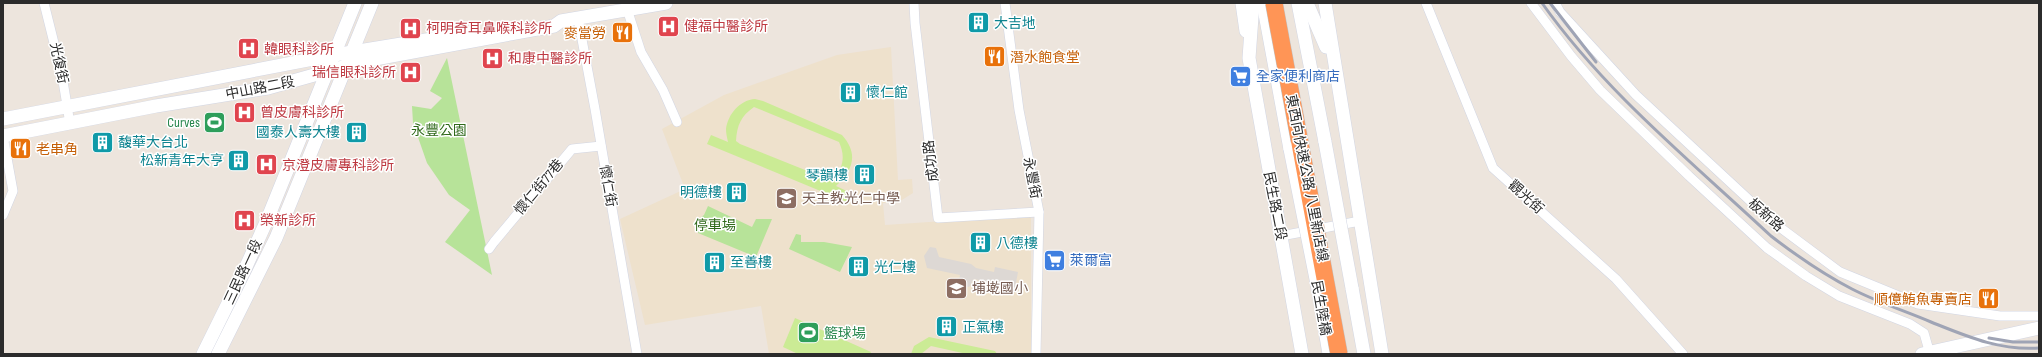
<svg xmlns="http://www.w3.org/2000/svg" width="2042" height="357" font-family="'Sofia Sans Condensed','Noto Sans TC',sans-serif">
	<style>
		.education { fill: #eee1cc }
		.green { fill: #b7e399 }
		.pitch { fill: #cbeb95; fill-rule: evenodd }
		.plaza { fill: #ddd8d4 }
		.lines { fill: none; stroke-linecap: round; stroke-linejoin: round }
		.street-casing { stroke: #d2d6e3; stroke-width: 10 }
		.secondary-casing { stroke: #d2d6e3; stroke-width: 14 }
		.street { stroke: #fff; stroke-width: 9 }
		.secondary { stroke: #fff; stroke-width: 13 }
		.rail { stroke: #9fa4b5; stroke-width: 3 }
		.secondary-bridge-casing { stroke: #d2d6e3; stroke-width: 14; stroke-linecap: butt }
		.highway-bridge-casing { stroke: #c4c4c4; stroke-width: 18; stroke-linecap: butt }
		.secondary-bridge { stroke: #fff; stroke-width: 13 }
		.highway-bridge { stroke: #ff9556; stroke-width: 17 }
		.labels { text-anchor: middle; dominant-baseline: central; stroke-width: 3; stroke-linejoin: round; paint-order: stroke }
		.culture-label { font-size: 14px; fill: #0d838f; stroke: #fff; text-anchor: start }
		.health-label { font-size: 14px; fill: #be3a42; stroke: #fff; text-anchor: start }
		.food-label { font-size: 14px; fill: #c56008; stroke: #fff; text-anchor: end }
		.street-label { font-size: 14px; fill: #2b2b2b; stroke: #fff }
		.shop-label { font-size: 14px; fill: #366cbe; stroke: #fff; text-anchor: start }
		.leisure-label { font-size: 14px; fill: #27864d; stroke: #fff; text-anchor: end }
		.park-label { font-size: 14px; fill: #2f691a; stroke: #fff }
		.education-label { font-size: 14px; fill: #785e54; stroke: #fff; text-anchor: start }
	</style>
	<rect width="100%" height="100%" fill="#ede5dd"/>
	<path class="education" d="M891 47 898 180 912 179 913 193 897 203H883L885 225 1031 215V354H769L761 306 645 325 620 219 685 189 662 129 724 95 837 55Z"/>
	<g class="green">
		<path d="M447 58 492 275 445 242 470 210 449 195 427 163 413 123 412 106 431 109 442 98 430 91Z"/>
		<path d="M708 206 752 227 756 219H772L756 257 698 233 695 222 704 215Z"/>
		<path d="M796 234 801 235V242H824L852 247 840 272 789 249Z"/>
	</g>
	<g class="pitch">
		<path d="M755 99 763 101 842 135C859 154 853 170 836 186L851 193 847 202 707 144 711 135 728 142C727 138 726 133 726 129 728 114 740 100 755 99ZM754 107 839 142C845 155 844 167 834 178H825L740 144 736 141C737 125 741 116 754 107Z"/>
		<path d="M795 318 871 352 870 354H798L783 347Z"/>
		<path d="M929 337 995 351 997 354H967L931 346 921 354H911L914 346Z"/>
	</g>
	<path class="plaza" d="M930 247 936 248 939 257 971 264 976 268 994 272 995 267 1018 272 1015 288 974 279 969 287 958 285 960 275 927 268 924 256Z"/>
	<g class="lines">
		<defs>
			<g id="street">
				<path d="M44 3 62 75 70 124"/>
				<path d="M914 3 915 23 938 218 1039 212"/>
				<path d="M1005 3 1019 110 1039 212 1036 354"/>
				<path d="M1426 3 1493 168 1616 279 1683 354"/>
				<path d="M1531 3 1571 56 1600 90 1689 176 1767 248 1806 276 1839 296 1910 324 1924 333 1930 354"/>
				<path d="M1555 3 1560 12 1636 95 1774 223 1840 272 1918 304 2000 316H2039"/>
				<path d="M627 9 641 52 663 90 677 122"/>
				<path d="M578 18 595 109 637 354"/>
				<path d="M3 215 13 191 3 136"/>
				<path d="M1281 236 1360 221"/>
				<path d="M489 249 494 242 572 149 601 146"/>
			</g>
			<g id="secondary">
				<path d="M1242 3 1246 31"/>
				<path d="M1253 3 1249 58 1302 354"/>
				<path d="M1263 3 1290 149"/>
				<path d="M1298 3 1325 142"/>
				<path d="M1307 3 1326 47"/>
				<path d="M1325 3 1382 354"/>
				<path d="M3 119 334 55 469 33"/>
				<path d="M3 136 156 106 268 88 364 61 554 26 561 21 666 3"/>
				<path d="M1352 288 1364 354"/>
				<path d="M1319 294 1329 354"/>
				<path d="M203 354 245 269 267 220 355 3"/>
				<path d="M218 354 276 238 372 3"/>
				<path d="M1922 354 2039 328"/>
			</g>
		</defs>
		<use href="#street" class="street-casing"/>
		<use href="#secondary" class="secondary-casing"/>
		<use href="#street" class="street"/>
		<use href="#secondary" class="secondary"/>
		<g class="rail">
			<path d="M1542 3C1605 92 1692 162 1771 236 1797 256 1823 274 1852 289 1877 302 1905 311 1931 322 1966 336 2000 351 2039 348"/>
			<path d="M1550 3 1596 62"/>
			<path d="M1989 338 2013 342H2039"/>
		</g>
		<defs>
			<g id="secondary-bridge">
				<path d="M1325 142 1352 288"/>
				<path d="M1290 149 1319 294"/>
			</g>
			<path id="highway-bridge" d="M1274 3 1339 354"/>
		</defs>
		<use href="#secondary-bridge" class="secondary-bridge-casing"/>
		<use href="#highway-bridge" class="highway-bridge-casing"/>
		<use href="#secondary-bridge" class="secondary-bridge"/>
		<use href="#highway-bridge" class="highway-bridge"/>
	</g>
	<defs>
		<symbol id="building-square" viewBox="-11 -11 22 22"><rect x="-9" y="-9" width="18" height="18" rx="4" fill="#0f9aa8" stroke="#fff"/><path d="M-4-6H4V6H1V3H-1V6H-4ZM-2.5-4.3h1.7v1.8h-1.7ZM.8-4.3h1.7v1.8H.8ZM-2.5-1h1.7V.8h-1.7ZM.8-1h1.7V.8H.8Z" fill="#fff"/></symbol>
		<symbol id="hospital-square" viewBox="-11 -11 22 22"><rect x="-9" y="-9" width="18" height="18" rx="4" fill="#e0444e" stroke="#fff"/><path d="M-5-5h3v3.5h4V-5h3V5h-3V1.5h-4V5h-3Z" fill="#fff"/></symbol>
		<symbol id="restaurant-square" viewBox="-11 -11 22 22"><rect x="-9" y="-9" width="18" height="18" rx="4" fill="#e8710a" stroke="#fff"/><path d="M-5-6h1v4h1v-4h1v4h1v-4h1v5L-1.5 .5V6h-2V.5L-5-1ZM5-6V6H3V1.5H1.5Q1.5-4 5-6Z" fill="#fff"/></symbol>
		<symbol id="supermarket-square" viewBox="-11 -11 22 22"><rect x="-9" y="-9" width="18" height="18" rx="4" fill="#3f7fe0" stroke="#fff"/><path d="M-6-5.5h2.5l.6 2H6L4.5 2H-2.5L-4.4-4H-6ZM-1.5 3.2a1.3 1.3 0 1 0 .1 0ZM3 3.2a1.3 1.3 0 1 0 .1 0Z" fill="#fff"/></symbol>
		<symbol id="stadium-square" viewBox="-11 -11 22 22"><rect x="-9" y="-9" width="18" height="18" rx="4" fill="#2e9e5b" stroke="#fff"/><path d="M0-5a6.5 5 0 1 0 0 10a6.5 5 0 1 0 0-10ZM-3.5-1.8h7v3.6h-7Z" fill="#fff"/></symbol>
		<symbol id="school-square" viewBox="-11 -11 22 22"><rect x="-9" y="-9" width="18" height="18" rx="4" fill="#8d6e63" stroke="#fff"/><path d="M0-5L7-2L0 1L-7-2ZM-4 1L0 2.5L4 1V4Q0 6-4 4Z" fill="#fff"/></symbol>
	</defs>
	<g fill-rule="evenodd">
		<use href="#building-square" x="966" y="10" width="25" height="25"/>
		<use href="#hospital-square" x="656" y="14" width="25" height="25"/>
		<use href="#hospital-square" x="398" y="16" width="25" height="25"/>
		<use href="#restaurant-square" x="610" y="20" width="25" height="25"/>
		<use href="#hospital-square" x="236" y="36" width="25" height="25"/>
		<use href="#restaurant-square" x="982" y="44" width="25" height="25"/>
		<use href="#hospital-square" x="480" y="46" width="25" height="25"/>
		<use href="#hospital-square" x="398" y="60" width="25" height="25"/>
		<use href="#supermarket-square" x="1228" y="64" width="25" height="25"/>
		<use href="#building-square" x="838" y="80" width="25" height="25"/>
		<use href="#hospital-square" x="232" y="100" width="25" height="25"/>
		<use href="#stadium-square" x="202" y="110" width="25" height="25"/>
		<use href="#building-square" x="344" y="120" width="25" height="25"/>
		<use href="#building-square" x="90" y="130" width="25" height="25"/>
		<use href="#restaurant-square" x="8" y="136" width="25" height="25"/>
		<use href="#building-square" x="226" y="148" width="25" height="25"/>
		<use href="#hospital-square" x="254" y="152" width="25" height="25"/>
		<use href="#building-square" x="852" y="162" width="25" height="25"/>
		<use href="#building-square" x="724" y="180" width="25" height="25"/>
		<use href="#school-square" x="774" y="186" width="25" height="25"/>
		<use href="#hospital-square" x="232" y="208" width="25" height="25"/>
		<use href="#building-square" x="968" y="230" width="25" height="25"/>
		<use href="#supermarket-square" x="1042" y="248" width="25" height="25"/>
		<use href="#building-square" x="702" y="250" width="25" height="25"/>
		<use href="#building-square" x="846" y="254" width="25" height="25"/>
		<use href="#school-square" x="944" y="276" width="25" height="25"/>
		<use href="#restaurant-square" x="1976" y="286" width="25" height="25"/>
		<use href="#building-square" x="934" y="314" width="25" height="25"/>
		<use href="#stadium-square" x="796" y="320" width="25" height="25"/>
	</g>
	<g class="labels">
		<g class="culture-label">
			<text x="994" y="23">大吉地</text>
			<text x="866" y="92">懷仁館</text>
			<text x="340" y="132" text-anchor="end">國泰人壽大樓</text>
			<text x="118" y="142">馥華大台北</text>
			<text x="224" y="160" text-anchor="end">松新青年大亨</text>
			<text x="848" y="175" text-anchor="end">琴韻樓</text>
			<text x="722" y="192" text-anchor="end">明德樓</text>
			<text x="996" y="243">八德樓</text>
			<text x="730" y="262">至善樓</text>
			<text x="874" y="267">光仁樓</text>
			<text x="962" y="327">正氣樓</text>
		</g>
		<g class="health-label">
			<text x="684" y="26">健福中醫診所</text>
			<text x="426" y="28">柯明奇耳鼻喉科診所</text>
			<text x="264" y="49">韓眼科診所</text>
			<text x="508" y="58">和康中醫診所</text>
			<text x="396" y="72" text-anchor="end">瑞信眼科診所</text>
			<text x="260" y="112">曾皮膚科診所</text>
			<text x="282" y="165">京澄皮膚專科診所</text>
			<text x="260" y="220">榮新診所</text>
		</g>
		<g class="food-label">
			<text x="606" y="33">麥當勞</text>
			<text x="1010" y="57" text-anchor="start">潛水飽食堂</text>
			<text x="36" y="149" text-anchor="start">老串角</text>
			<text x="1972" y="299">順億鮪魚專賣店</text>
		</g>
		<g class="street-label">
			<text transform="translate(59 63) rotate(78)">光復街</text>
			<text transform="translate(260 88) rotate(-11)">中山路二段</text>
			<text transform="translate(931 161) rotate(-97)">成功路</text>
			<text transform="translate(1032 178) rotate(79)">永豐街</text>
			<text transform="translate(1307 178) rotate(79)">東西向快速公路 八里新店線</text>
			<text transform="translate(608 186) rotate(80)">懷仁街</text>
			<text transform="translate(539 187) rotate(-50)">懷仁街77巷</text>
			<text transform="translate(1526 197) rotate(42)">觀光街</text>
			<text transform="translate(1275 206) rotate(79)">民生路二段</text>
			<text transform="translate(1766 215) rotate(41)">板新路</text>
			<text transform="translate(243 272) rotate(-65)">三民路一段</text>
			<text transform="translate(1321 308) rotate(80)">民生陸橋</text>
		</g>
		<g class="shop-label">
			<text x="1256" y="76">全家便利商店</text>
			<text x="1070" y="260">萊爾富</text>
		</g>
		<g class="leisure-label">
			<text x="200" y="122">Curves</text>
			<text x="824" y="333" text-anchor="start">籃球場</text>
		</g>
		<g class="park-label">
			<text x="439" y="130">永豐公園</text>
			<text x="715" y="225">停車場</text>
		</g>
		<g class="education-label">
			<text x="802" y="198">天主教光仁中學</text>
			<text x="972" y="288">埔墘國小</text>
		</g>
	</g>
	<rect width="2042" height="357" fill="none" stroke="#2b2b2b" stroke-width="8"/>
</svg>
